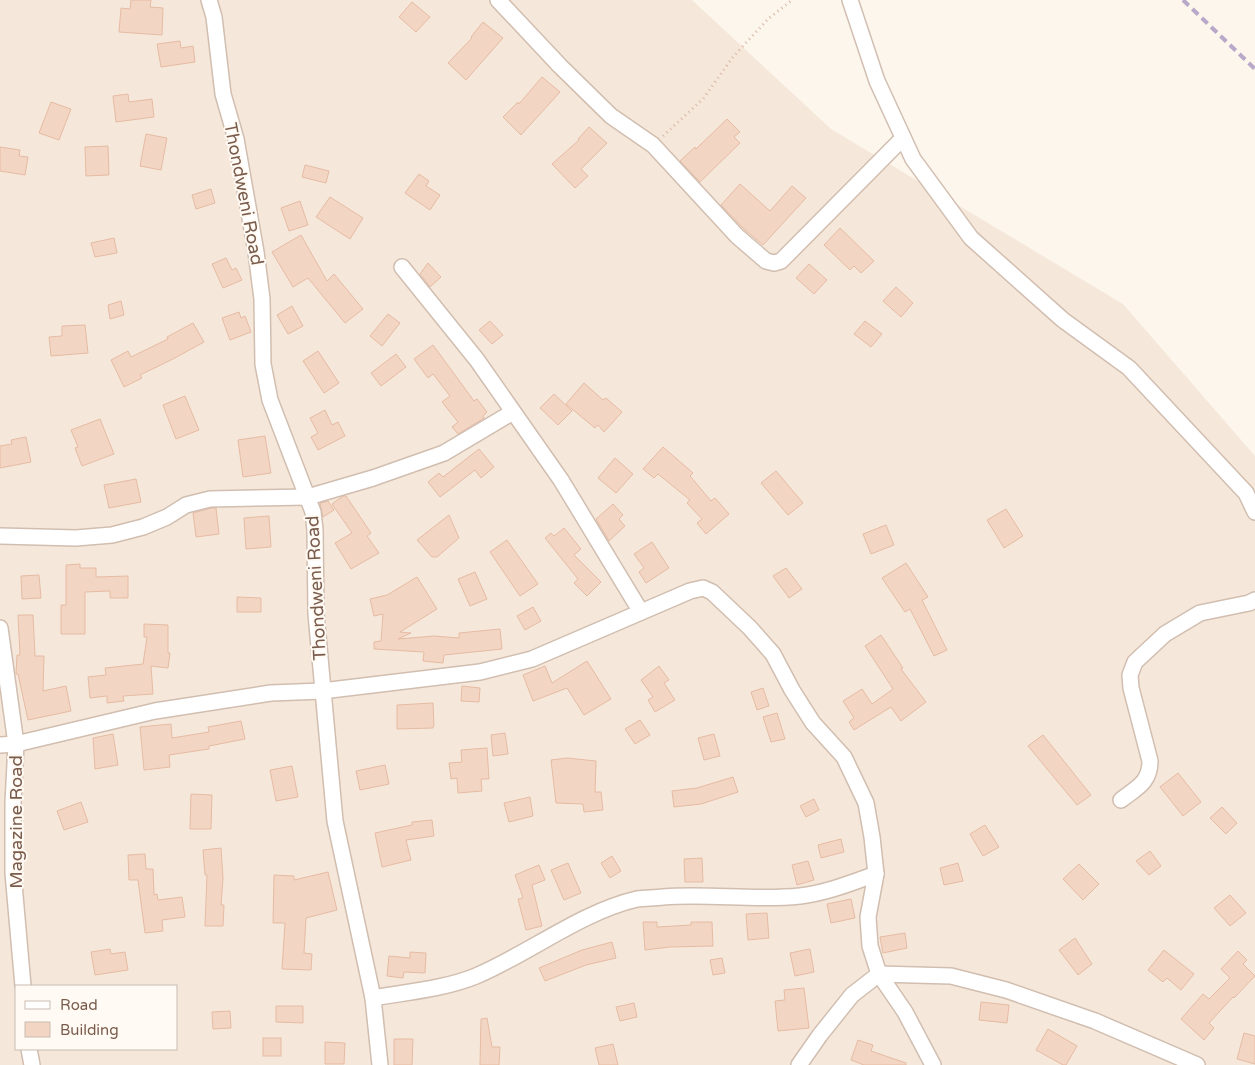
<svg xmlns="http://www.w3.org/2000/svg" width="1255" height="1065" font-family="'Varela Round',sans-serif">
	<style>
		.residential { fill: #f5e8da; fill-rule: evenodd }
		.building { fill: #f3d5c3; stroke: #e6bba3 }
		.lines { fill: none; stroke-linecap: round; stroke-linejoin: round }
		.street-casing { stroke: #d1beb0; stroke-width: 18 }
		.path { stroke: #d9b8a5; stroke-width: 3; stroke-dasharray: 1 4; stroke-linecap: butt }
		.street { stroke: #fff; stroke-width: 15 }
		.rail { stroke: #b9a8c9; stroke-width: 4; stroke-dasharray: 8 5; stroke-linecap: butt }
		.labels { text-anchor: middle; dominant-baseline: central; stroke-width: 4; stroke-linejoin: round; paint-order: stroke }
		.street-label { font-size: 18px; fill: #7a5c4d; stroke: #fffaf3 }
	</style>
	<rect width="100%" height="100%" fill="#fdf6ec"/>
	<path class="residential" d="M0 0H692L831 129 1123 304 1255 456V1065H0ZM16 986H176V1049H16Z"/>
	<g class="building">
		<path d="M131 0H151L150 7 163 8 162 35 119 32 121 8 130 9Z"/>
		<path d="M412 2 430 17 416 32 399 17Z"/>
		<path d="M483 22 503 38 466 80 448 63 472 38 471 37Z"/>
		<path d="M180 41 181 48 193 46 195 62 161 67 157 44Z"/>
		<path d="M542 77 560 92 521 135 503 117 518 102 519 104Z"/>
		<path d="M128 94 129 102 152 99 154 117 116 122 113 96Z"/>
		<path d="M51 102 71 109 59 140 39 133Z"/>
		<path d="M727 119 740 132 734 137 740 143 700 182 680 161 695 147 696 149Z"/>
		<path d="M589 127 607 143 581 169 588 176 575 188 552 164 579 140 578 139Z"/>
		<path d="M146 134 167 138 161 170 140 166Z"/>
		<path d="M108 146 109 175 86 176 85 147Z"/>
		<path d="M0 147 20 150 19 156 28 157 25 175 0 171Z"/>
		<path d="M305 165 329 171 326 183 302 177Z"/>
		<path d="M419 174 429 181 426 186 440 195 430 210 405 193Z"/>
		<path d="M740 184 770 211 792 186 806 198 763 245 744 229 721 205Z"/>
		<path d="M211 189 215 203 196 209 192 195Z"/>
		<path d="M330 197 363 218 350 239 316 217Z"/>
		<path d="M300 201 308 225 289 231 281 208Z"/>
		<path d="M840 228 874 261 861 273 854 266 850 270 824 245Z"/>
		<path d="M301 235 327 281 334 274 363 309 345 323 308 278 293 287 272 252Z"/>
		<path d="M114 238 117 253 95 257 91 243Z"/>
		<path d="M226 258 232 270 236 268 242 280 223 288 212 264Z"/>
		<path d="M428 263 441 277 430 287 420 274Z"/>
		<path d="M809 264 827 280 814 294 796 278Z"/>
		<path d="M896 287 913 303 901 317 883 301Z"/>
		<path d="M121 301 124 315 110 319 108 305Z"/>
		<path d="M292 306 303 326 288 334 277 315Z"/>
		<path d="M239 312 241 318 245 316 251 332 230 340 222 318Z"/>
		<path d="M388 314 400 323 382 346 370 336Z"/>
		<path d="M490 321 503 335 492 344 479 330Z"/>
		<path d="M865 321 882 334 871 347 854 334Z"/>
		<path d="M193 323 204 342 173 359 140 375 142 378 124 387 111 360 128 351 131 357 168 339 167 337Z"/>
		<path d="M85 325 88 353 51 356 49 337 62 336V326Z"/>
		<path d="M433 345 474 401 477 399 487 412 483 416 484 418 458 434 452 427 458 422 442 402 450 396 433 374 428 378 414 359Z"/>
		<path d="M318 351 339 383 324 393 303 361Z"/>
		<path d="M396 354 406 367 381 386 371 373Z"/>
		<path d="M584 383 603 400 606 398 622 412 604 432 598 425 595 428 566 404Z"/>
		<path d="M554 394 572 411 558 425 540 408Z"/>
		<path d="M185 396 199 430 176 439 163 405Z"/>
		<path d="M325 410 332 425 338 422 345 436 318 450 311 437 318 433 310 418Z"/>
		<path d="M100 419 114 454 82 466 75 448 78 447 71 430Z"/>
		<path d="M265 436 271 473 243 477 238 440Z"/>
		<path d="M26 437 31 462 0 468V446L12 444 11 440Z"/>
		<path d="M663 447 693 473 690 476 711 501 715 498 729 514 706 534 697 523 702 519 687 503 690 500 658 474 654 478 643 469Z"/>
		<path d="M479 449 494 467 481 478 475 470 440 497 428 482 439 473 443 477Z"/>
		<path d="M615 458 633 474 616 493 598 478Z"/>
		<path d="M776 471 803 503 788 515 761 483Z"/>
		<path d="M136 479 141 502 109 508 104 485Z"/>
		<path d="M343 496H346L371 533 367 536 379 553 351 569 335 543 352 533 332 504Z"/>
		<path d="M328 501 334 510 323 517 320 503Z"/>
		<path d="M613 504 623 515 619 519 625 526 609 541 596 519Z"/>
		<path d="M211 508H216L219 534 196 537 193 513Z"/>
		<path d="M1006 509 1023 536 1004 548 987 520Z"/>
		<path d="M449 515 459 538 437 557H432L417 540Z"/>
		<path d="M269 516 271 547 246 549 244 518Z"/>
		<path d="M886 525 894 545 871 554 863 534Z"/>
		<path d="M564 528 581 549 574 555 601 582 587 596 574 583 578 579 545 538 551 533 554 536Z"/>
		<path d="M507 540 538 584 520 596 490 552Z"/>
		<path d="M652 542 669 568 646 583 639 572 644 568 634 554Z"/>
		<path d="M906 563 928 597 922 600 947 650 934 656 910 609 905 612 882 578Z"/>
		<path d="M80 564V568H96V577L128 576V598H110V591L85 592V634H61V605H66V565Z"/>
		<path d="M786 568 802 589 789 598 773 576Z"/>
		<path d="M475 572 487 599 470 606 458 579Z"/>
		<path d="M39 575 41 598 22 599 21 576Z"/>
		<path d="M417 577 437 609 400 632 411 633 398 639 434 636 459 638V633L500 629 502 649 444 655 443 663 423 661 424 652 374 649V642L381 641 383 614 374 616 370 599 387 595Z"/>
		<path d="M237 597 261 598V612H237Z"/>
		<path d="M533 607 541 621 525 630 517 616Z"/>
		<path d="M18 615H33L35 656H44L43 691 66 686 71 711 28 720 18 674H16L17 655H20Z"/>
		<path d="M144 624 168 625V653H170L168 668 151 666 153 694 123 696 124 701 107 703V696L90 698 88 677 106 675 105 668 143 664 147 637H144Z"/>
		<path d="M881 635 903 668 901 669 926 702 901 721 891 707 854 730 849 722 854 718 843 701 862 689 872 704 893 689 865 646Z"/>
		<path d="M587 661 611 699 584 715 567 688 533 701 523 675 545 666 552 683Z"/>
		<path d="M659 666 669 680 664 683 675 700 655 712 648 700 653 697 641 680Z"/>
		<path d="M462 686 480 688 479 702 461 701Z"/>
		<path d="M763 688 769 706 757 710 751 692Z"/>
		<path d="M433 703 434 726H433V728L397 729V705Z"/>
		<path d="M777 713 785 739 771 742 763 717Z"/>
		<path d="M640 720 650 735 635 744 625 729Z"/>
		<path d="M241 721 245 739 209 746V749L169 755 170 767 144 770 140 727 171 724 172 738 209 732 208 727Z"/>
		<path d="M505 733 508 754 493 756 491 735Z"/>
		<path d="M113 734 118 765 95 769 93 738Z"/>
		<path d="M714 734 720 756 704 760 698 738Z"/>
		<path d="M1043 735 1091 795 1077 805 1028 746Z"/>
		<path d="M487 748 489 779H481L482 791 458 793 457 778 451 779 449 763 462 762 461 750Z"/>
		<path d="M567 758 596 761 595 792H601L603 810 584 812 583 804 556 803 551 760Z"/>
		<path d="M385 765 389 784 360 790 356 771Z"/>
		<path d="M292 766 298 797 276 801 270 770Z"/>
		<path d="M1178 773 1201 802 1183 816 1160 787Z"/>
		<path d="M733 777 738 792 701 804 674 807 672 791 697 788Z"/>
		<path d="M191 794 212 795 211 829H190Z"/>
		<path d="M530 797 533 816 509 822 504 803Z"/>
		<path d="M814 799 819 810 806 817 800 806Z"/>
		<path d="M81 802 88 822 64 830 57 811Z"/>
		<path d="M1222 807 1237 823 1226 834 1210 818Z"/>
		<path d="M432 820 434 836 406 840 411 860 382 867 375 833 412 825V822Z"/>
		<path d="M985 825 999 847 983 856 970 834Z"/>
		<path d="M841 839 844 852 821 858 818 845Z"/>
		<path d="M221 848 223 878 221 905H224L223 926H205L207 875H205L203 850Z"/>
		<path d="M1150 851 1161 866 1149 875 1136 861Z"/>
		<path d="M145 854 146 869H153L154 895 157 894 158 900 182 897 185 917 162 920 163 931 145 933 138 880H129L128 855Z"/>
		<path d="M612 856 621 871 610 878 601 863Z"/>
		<path d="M702 858 703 882H685L684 859Z"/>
		<path d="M808 861 814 880 797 885 792 865Z"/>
		<path d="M568 863 581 893 564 900 551 870Z"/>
		<path d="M958 863 963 881 944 885 940 868Z"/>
		<path d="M1079 864 1099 884 1083 900 1063 879Z"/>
		<path d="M539 865 545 880 532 885 542 926 526 930 518 899 523 898 515 875Z"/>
		<path d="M328 872 337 910 306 918 304 953 312 954 311 970 282 969 285 923H273L274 875 294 876V880Z"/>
		<path d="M1230 895 1246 913 1230 926 1214 908Z"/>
		<path d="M851 899 855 918 831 923 827 904Z"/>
		<path d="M767 913 769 938 748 940 746 914Z"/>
		<path d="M643 922H657V927L691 925V922H712L713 946 670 947 645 950Z"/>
		<path d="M905 933 907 948 883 953 880 937Z"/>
		<path d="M1075 938 1092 964 1078 975 1059 950Z"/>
		<path d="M612 942 616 958 586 965 545 981 539 968 582 950Z"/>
		<path d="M110 949 111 954 125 952 128 970 95 975 91 952Z"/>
		<path d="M810 949 814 972 795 976 790 953Z"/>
		<path d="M1164 950 1194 974 1181 990 1167 978 1163 982 1148 970Z"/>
		<path d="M1238 951 1247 960 1243 964 1255 976 1234 998 1233 997 1209 1023 1214 1028 1204 1040 1181 1019 1203 994 1209 999 1230 978 1221 969Z"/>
		<path d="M410 952 426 953 425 973 404 972 403 978 387 976 389 956 410 958Z"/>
		<path d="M722 958 725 973 713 975 710 960Z"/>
		<path d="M804 988 809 1028 778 1031 775 1001 785 1000 784 990Z"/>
		<path d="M981 1002 1009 1005 1007 1023 979 1020Z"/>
		<path d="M634 1003 637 1017 620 1021 616 1007Z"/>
		<path d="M276 1006H303V1023L276 1022Z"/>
		<path d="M230 1011 231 1028 213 1029 212 1012Z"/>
		<path d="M487 1018 492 1047H500L499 1065H480L481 1019Z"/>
		<path d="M1048 1029 1077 1046 1066 1065H1063L1036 1050Z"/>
		<path d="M1244 1033 1255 1036V1064L1237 1059Z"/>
		<rect x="263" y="1038" width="18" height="18"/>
		<path d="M394 1039H413L412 1065H394Z"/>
		<path d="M858 1040 873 1045 871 1051 906 1063V1065H864L851 1060Z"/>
		<path d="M325 1042 345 1043 344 1064H325Z"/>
		<path d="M613 1044 618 1065H599L595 1048Z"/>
	</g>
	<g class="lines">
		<defs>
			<g id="street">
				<path d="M209 0 214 17 223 94 236 139 256 252 262 299 263 364 270 400 313 512 315 530 316 614 335 821 373 998 380 1065"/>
				<path d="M498 0 560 66 611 116 653 145 737 236 766 261 774 263 781 261 903 138"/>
				<path d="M850 0 877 81 913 159 971 238 1063 320 1129 368 1246 493 1255 512"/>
				<path d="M402 267 477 360 561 480 641 612"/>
				<path d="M0 536 76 538 112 535 143 527 167 517 186 505 210 499 308 497 373 478 444 453 513 412"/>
				<path d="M0 628 16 744 13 803V873L23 986"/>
				<path d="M0 745 16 744 155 711 271 693 322 691 480 672 532 659 690 591 703 588 712 592 750 628 773 654 792 690 813 723 844 757 866 803 872 837 876 874 868 917 870 946 879 974 905 1012 933 1065"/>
				<path d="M1121 800C1136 788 1150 783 1150 761L1131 688 1130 675 1135 662 1165 634 1200 613 1249 603 1255 600"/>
				<path d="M373 998C407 992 444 989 476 976 530 953 581 912 637 899 645 898 655 898 663 897 709 893 755 901 800 896 826 893 851 883 876 874"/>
				<path d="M29 1049 32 1065"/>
				<path d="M799 1065 820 1035 852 995 879 974 951 976 1006 990 1095 1021 1197 1065"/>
			</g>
		</defs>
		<use href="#street" class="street-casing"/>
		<path class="path" d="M663 136 703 99 733 57 768 19 792 0"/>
		<use href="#street" class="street"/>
		<path class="rail" d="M1183 0 1255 69"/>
	</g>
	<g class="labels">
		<g class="street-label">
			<text transform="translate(244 194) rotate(79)">Thondweni Road</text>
			<text transform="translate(316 588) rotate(-93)">Thondweni Road</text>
			<text transform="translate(16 822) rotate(-90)">Magazine Road</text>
		</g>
	</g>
	<rect x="15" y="985" width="162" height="65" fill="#fffaf3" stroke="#cabbb1"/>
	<rect x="25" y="1001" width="25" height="8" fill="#ffffff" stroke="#cabbb1"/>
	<text x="60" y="1010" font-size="15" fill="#7a5c4d">Road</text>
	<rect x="25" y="1022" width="25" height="15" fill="#f3d5c3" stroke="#cabbb1"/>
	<text x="60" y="1035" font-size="15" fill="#7a5c4d">Building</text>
</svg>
